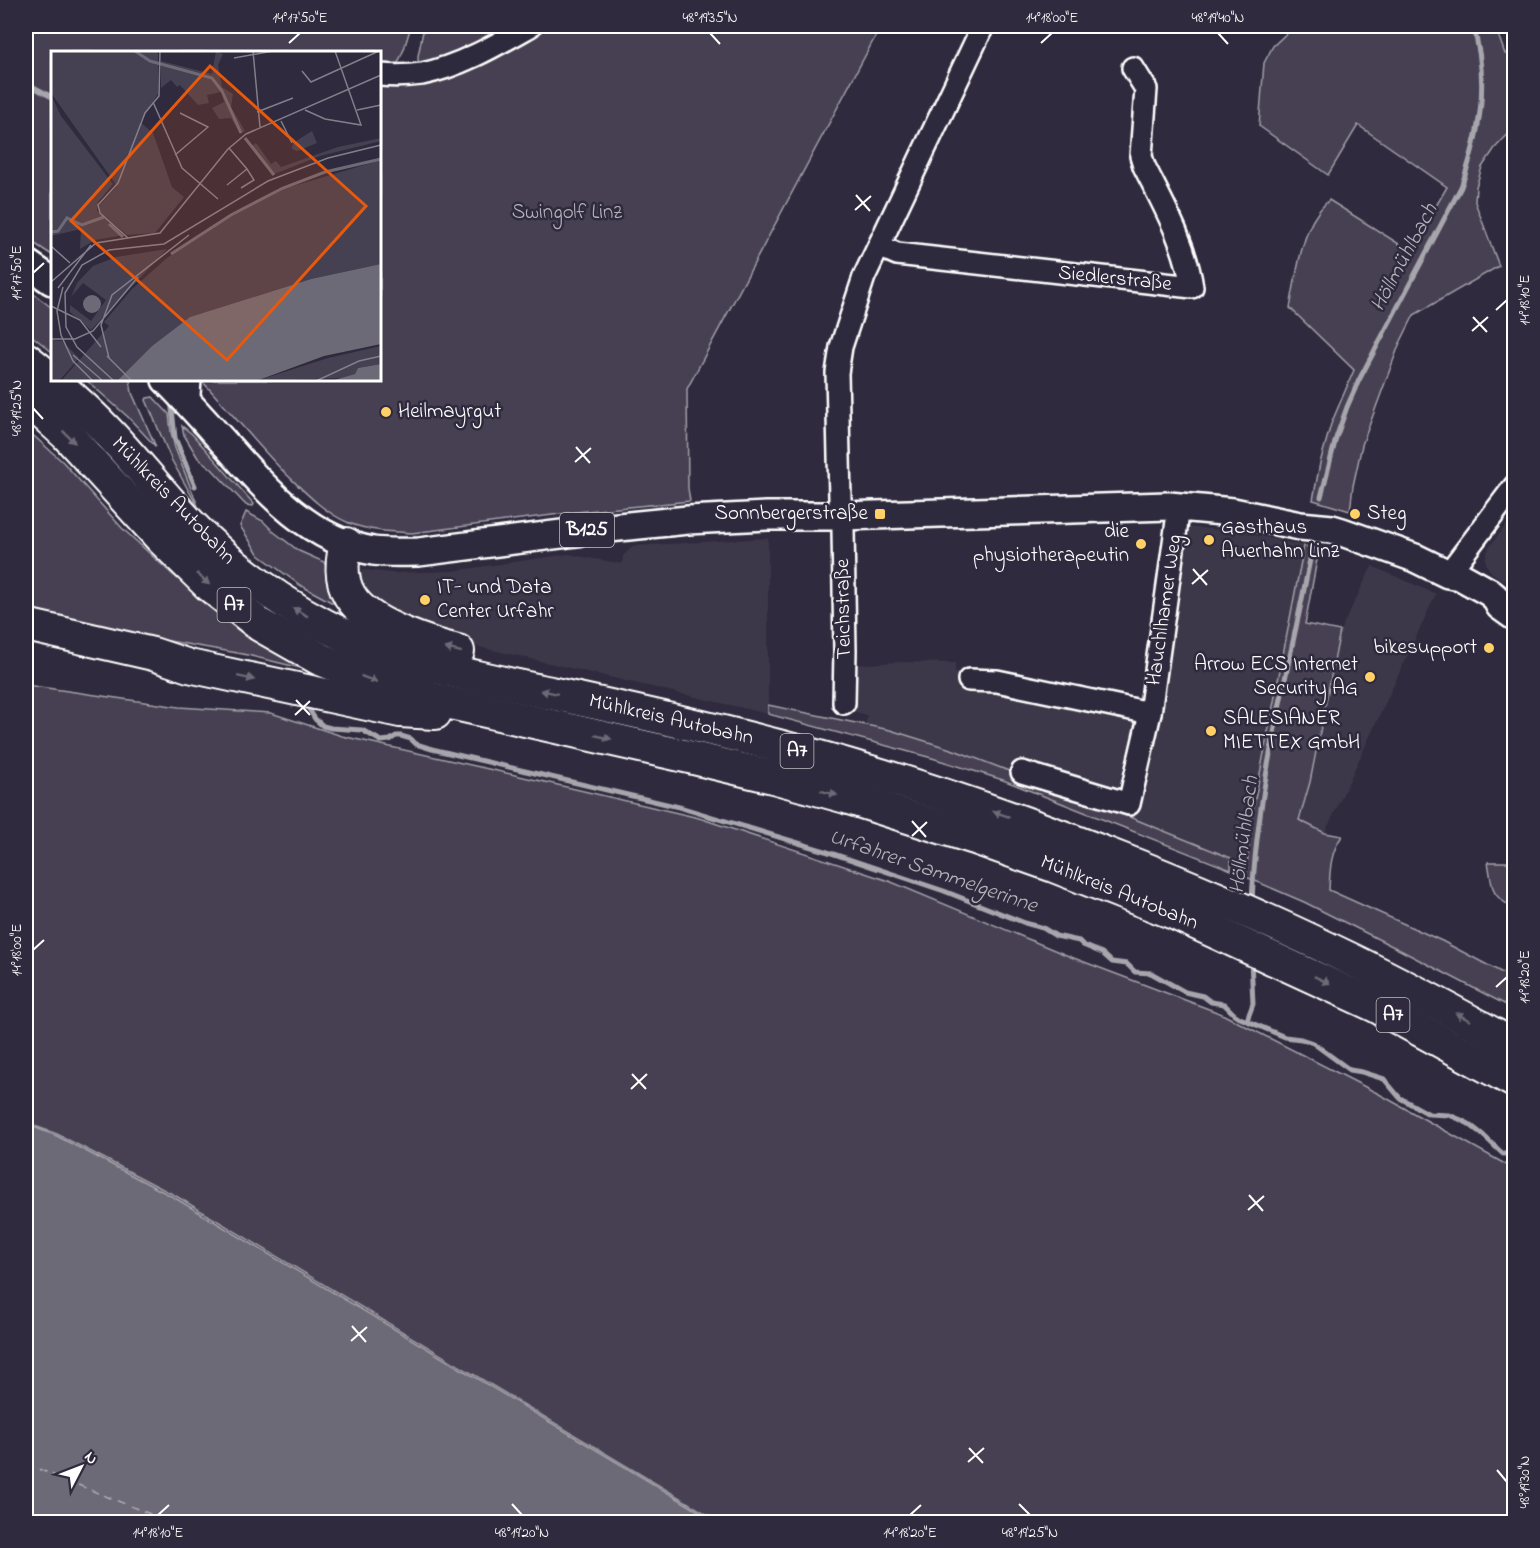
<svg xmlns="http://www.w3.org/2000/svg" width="1540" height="1548" font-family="'Indie Flower',sans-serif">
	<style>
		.built { fill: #3c3749 }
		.green { fill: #464152; stroke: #a2a0a8; stroke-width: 1.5 }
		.water { fill: #6d6a77; stroke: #a7a6ad; stroke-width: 1.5 }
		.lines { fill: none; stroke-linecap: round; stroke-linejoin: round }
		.stream { stroke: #a7a6ad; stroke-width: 5 }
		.ferry { stroke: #b6b4bb; stroke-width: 1.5; stroke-dasharray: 8 6; stroke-linecap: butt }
		.minor-casing { stroke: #fff; stroke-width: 26 }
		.major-casing { stroke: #fff; stroke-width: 32 }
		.highway-casing { stroke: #fff; stroke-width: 36 }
		.minor { stroke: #2f2a3d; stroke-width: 21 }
		.major { stroke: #2f2a3d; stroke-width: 27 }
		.highway { stroke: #2f2a3d; stroke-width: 32 }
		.oneway { fill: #6d6a77 }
		.ticks { fill: none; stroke: #fff; stroke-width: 2 }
		.poi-dot { fill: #ffd166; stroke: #2f2a3d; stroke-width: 2 }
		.labels { text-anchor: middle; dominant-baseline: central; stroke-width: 5; stroke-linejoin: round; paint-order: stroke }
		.shield { fill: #2f2a3d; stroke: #c1bfc5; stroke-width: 1.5 }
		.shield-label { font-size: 20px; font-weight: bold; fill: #fff }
		.park-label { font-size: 21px; fill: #b5b3ba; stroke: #2f2a3d }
		.street-label { font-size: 21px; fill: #fff; stroke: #2f2a3d }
		.poi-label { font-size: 21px; fill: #fff; stroke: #2f2a3d; text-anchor: start }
		.water-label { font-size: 22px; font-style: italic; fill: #b6b4bb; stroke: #2f2a3d }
		.inset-river { fill: none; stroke: #6d6a77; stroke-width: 3 }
		.inset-road { fill: none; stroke: #827f8b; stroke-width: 1.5 }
		.view { fill: #e8590c; fill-opacity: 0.15; stroke: #e8590c; stroke-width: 3 }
		.inset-edge { fill: none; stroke: #fff; stroke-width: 3 }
		.neatline { fill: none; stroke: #fff; stroke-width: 2 }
		.ticks-label { font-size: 15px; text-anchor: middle; fill: #fff }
	</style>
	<rect width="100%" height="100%" fill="#2f2a3d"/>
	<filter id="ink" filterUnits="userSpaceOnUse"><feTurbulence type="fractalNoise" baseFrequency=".0167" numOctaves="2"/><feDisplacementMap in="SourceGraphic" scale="12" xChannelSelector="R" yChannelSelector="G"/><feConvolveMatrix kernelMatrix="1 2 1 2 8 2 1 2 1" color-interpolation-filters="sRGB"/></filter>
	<g filter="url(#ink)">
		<g class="built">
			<path d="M1514 515V588L1491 572 1487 566 1485 559 1489 547Z"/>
			<path d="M1185 527 1238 531 1304 546 1251 820 1246 877 1231 870V858L1127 816 1137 806 1163 695Z"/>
			<path d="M768 538V714L449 640 374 609 358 576 361 571 365 570 391 573 452 571 568 554 622 564 623 556 633 546Z"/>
			<path d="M1372 566 1436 594 1325 833 1299 820 1310 782 1340 631Z"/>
			<path d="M897 662 955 663V672H961L960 685 992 687 1134 718 1138 723 1125 779 1120 787 1117 790 1013 774 953 750 890 730 865 724 868 716 854 711 852 665Z"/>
		</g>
		<g class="green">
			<path d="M26 26H411L404 49 398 63 388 65H380V52H52V255L26 238Z"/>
			<path d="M424 26H881L687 389 688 488 690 501 576 512 412 533C391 532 369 531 349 523 323 512 304 491 284 472 255 442 229 410 201 380H380V79L419 80 418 56Z"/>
			<path d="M1300 26H1495L1505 54 1514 50V128L1495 148 1482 167 1476 187 1475 202 1499 266 1414 315 1399 345 1362 445 1353 486 1350 511 1313 500 1320 463 1331 424 1354 370 1290 308C1295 282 1301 235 1317 214 1320 209 1325 204 1329 200L1410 251 1447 187 1358 125 1328 175 1259 126 1264 63 1273 46 1289 31Z"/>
			<path d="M26 288 52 308V352L26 331Z"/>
			<path d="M86 380H130L132 393 156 447 128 417Z"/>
			<path d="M153 397 169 414 171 432 175 448 200 511 171 459 146 400 147 398Z"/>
			<path d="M182 426 192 434 254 504 253 506 246 505 242 501 212 469 198 458 184 435Z"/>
			<path d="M26 429 63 462 122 528 173 575 219 612 317 672 243 654 152 638 26 641Z"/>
			<path d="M246 512 263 521 274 532 299 551 324 562 344 609 300 585 259 555 240 526Z"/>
			<path d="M1304 546 1319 549 1305 624 1340 631 1310 782 1299 820 1325 833 1342 836C1330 853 1330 870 1329 890L1442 941 1514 979V1009L1398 949 1304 902 1246 877 1251 820Z"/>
			<path d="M26 685 179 707 271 713 342 736 515 775 699 818 889 881 1071 957 1222 1014 1379 1094 1514 1169V1522H720L176 1196 57 1134 26 1123Z"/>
			<path d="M768 705 890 730 954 750 1127 816 1231 858V870L1003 780 932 758 768 714Z"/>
			<path d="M1488 862H1514V908C1489 895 1493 888 1488 862Z"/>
		</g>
		<path class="water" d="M26 1124 57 1136 175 1198 717 1522H26Z"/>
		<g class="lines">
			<g class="stream">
				<path d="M26 79 28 84 52 97"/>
				<path d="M171 399 175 438 195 486"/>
				<path d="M1321 497 1336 438 1347 407 1359 380 1461 187C1480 133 1490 82 1473 26"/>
				<path d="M307 706 315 719 323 726 331 728 362 730 381 741 390 740 396 736H401L411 739 416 744 432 749 679 807 825 851 944 891 1025 923 1043 928 1056 936 1079 941 1083 945 1102 953 1112 962 1127 964 1135 972 1151 973 1185 992 1203 996 1211 1002 1224 1004 1234 1014 1240 1018 1285 1037 1301 1039 1313 1043 1350 1070 1362 1072 1384 1079 1400 1098 1429 1114 1449 1115 1459 1119 1469 1124 1483 1135 1503 1154H1514"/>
				<path d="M1252 902C1257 782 1290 666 1312 549"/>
				<path d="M1247 1020 1253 1004 1251 959"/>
			</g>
			<path class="ferry" d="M26 1464 170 1522"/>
			<defs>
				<g id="minor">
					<path d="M380 75C394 76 408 76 422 74 459 67 498 44 530 26"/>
					<path d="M879 246 897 254 1192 287C1185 242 1164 206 1144 166L1141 156 1146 89 1133 68"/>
					<path d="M186 400 189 395 190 380"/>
					<path d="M1448 574 1514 487"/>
					<path d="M969 680 997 681 1150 713 1179 507"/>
					<path d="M844 703 845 651 843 529 840 498 837 373 841 347 864 277 983 26"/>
					<path d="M1022 772 1129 804 1150 713"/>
				</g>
				<g id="major">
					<path d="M26 263 52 281"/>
					<path d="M166 380C187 401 207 424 228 447 268 492 310 540 373 551 388 553 403 552 419 552L609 528 688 520 767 516H841L1169 506 1233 512 1300 526 1332 529 1342 532 1415 558 1448 574 1460 576 1489 592 1495 597 1500 606 1514 616"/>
				</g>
				<g id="highway">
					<path d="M26 359C54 381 82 405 107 431 136 461 162 495 191 525 230 565 274 599 324 625 392 661 467 675 541 691 620 708 700 725 778 746 894 776 1008 815 1120 859 1256 912 1388 973 1514 1046"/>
					<path d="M26 398 67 435 161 538 208 584 260 625 320 659 372 680 437 700 689 757 773 777 846 797 975 838 1054 866 1174 913 1376 1006 1514 1081"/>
					<path d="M346 544C332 595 361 616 405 634 422 641 440 647 458 651"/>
					<path d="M26 625 153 654 189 666 400 711 435 713"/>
				</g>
			</defs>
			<use href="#minor" class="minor-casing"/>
			<use href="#major" class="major-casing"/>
			<use href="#highway" class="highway-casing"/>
			<use href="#minor" class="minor"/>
			<use href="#major" class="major"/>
			<use href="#highway" class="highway"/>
		</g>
		<defs><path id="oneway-solid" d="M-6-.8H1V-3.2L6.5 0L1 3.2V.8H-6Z" transform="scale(1.5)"/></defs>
		<g class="oneway">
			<use href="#oneway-solid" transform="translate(69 437) rotate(45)"/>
			<use href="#oneway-solid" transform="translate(203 579) rotate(42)"/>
			<use href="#oneway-solid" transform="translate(300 612) rotate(-151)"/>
			<use href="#oneway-solid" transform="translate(453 650) rotate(-166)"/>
			<use href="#oneway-solid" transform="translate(246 678) rotate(12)"/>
			<use href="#oneway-solid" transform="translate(369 679) rotate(21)"/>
			<use href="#oneway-solid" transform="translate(549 692) rotate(-168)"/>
			<use href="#oneway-solid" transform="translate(603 737) rotate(13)"/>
			<use href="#oneway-solid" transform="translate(829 793) rotate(15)"/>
			<use href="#oneway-solid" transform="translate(1001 814) rotate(-161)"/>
			<use href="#oneway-solid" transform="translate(1322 980) rotate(25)"/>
			<use href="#oneway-solid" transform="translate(1463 1017) rotate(-152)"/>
		</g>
	</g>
	<path class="ticks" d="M710 33 720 44M1218 33 1228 44M289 43 300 33M1041 43 1052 33M856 195 870 211M855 210 871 196M33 273 44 263M1496 310 1507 300M1473 317 1487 332M1472 331 1488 317M33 408 43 419M576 447 590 463M575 462 591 448M1193 569 1207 585M1192 584 1208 570M296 700 310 715M295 715 310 701M912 821 926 837M912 836 927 822M33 950 44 940M1496 987 1507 977M632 1074 646 1089M631 1089 647 1074M1249 1195 1263 1211M1248 1210 1264 1196M352 1326 366 1342M351 1341 367 1327M969 1448 983 1463M968 1462 984 1448M1497 1470 1507 1482M512 1504 522 1515M1019 1504 1030 1515M158 1515 169 1505M910 1515 921 1505"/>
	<g class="poi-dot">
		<circle cx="386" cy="412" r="6"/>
		<rect x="874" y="508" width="12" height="12" rx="3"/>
		<circle cx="1355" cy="514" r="6"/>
		<circle cx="1209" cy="540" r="6"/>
		<circle cx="1141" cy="544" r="6"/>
		<circle cx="425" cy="600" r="6"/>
		<circle cx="1489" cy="648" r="6"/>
		<circle cx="1370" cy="677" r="6"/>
		<circle cx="1211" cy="731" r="6"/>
	</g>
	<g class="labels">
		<g class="shield">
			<rect x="560" y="513" width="54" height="34" rx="4.5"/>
			<rect x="217.5" y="588" width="33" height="34" rx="4.5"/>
			<rect x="780.5" y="734" width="33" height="34" rx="4.5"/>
			<rect x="1376.5" y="998" width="33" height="34" rx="4.5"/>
		</g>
		<g class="shield-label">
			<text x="587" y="530">B125</text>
			<text x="234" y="605">A7</text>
			<text x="797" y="751">A7</text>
			<text x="1393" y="1015">A7</text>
		</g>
		<g class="park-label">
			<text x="567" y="213">Swingolf Linz</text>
		</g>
		<g class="street-label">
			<text transform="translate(1115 279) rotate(6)">Siedlerstraße</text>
			<text transform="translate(173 501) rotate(46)">Mühlkreis Autobahn</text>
			<text transform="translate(844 609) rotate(-91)">Teichstraße</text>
			<text transform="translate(1165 610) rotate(-82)">Hauchlhamer Weg</text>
			<text transform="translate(671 720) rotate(13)">Mühlkreis Autobahn</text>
			<text transform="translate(1119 893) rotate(22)">Mühlkreis Autobahn</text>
		</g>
		<g class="poi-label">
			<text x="398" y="412">Heilmayrgut</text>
			<text x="868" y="514" text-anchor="end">Sonnbergerstraße</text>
			<text x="1367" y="514">Steg</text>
			<text x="1221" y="528">Gasthaus<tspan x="1221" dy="24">Auerhahn Linz</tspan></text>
			<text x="1129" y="532" text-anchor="end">die<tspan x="1129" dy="24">physiotherapeutin</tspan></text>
			<text x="437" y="588">IT- und Data<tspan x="437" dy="24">Center Urfahr</tspan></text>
			<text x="1477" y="648" text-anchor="end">bikesupport</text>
			<text x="1358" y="665" text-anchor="end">Arrow ECS Internet<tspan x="1358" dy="24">Security AG</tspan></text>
			<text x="1223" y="719">SALESIANER<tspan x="1223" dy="24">MIETTEX GmbH</tspan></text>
		</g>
		<g class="water-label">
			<text transform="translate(1405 258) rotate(-62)">Höllmühlbach</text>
			<text transform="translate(1245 835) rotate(-83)">Höllmühlbach</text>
			<text transform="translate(933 872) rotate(19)">Urfahrer Sammelgerinne</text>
		</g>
	</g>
	<g transform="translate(51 51)">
		<rect width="330" height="330" fill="#2f2a3d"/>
		<path d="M0 0H105L107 3V43L89 71 102 82 121 136 133 146 104 182 76 184 49 161 48 155 66 135 0 42ZM165 0 172 3 167 14 171 36 182 43 180 56 194 80 189 83 180 67 168 68 161 57 173 51 170 41 156 44 158 52 147 54 129 34 126 36 120 29 110 37V10L161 23ZM0 44 10 65 62 133 47 151 46 160 73 184 44 189 29 198 30 178 0 185ZM261 80 266 92 246 100 241 98 242 92ZM195 87 201 95 205 92 220 113 225 110 230 116 287 96 330 87V90L269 105 221 124ZM330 109V213L260 228 139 266 101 295 66 330H10L58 275 53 271 81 238 116 207 166 173 232 138ZM116 198 40 279 19 261V254L40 270 55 249 32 232 20 246 26 232 42 215 65 206ZM0 289 11 290 28 307 8 330 0 329ZM330 295V313L307 317 304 323 292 327 205 330 277 307Z" fill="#464152"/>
		<path d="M330 213V293L273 305 205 330H66L101 295 139 266 260 228ZM32 253a9 9 0 1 1 18 0a9 9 0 1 1-18 0ZM330 313V330H280L304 323 307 317Z" fill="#6d6a77"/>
		<path class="inset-river" d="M84 0 99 10 161 27 171 40 190 82M194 87 223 124M58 173 72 186M0 181 7 180 16 167 31 174 53 166M120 203 180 164 232 137 274 121 330 108M127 330 164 302 213 278 264 264 330 253"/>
		<path class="inset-road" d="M202 0 209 76M183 7 222 0M251 20 260 31 328 0M102 51 131 117 167 148M254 59 274 68 310 74 284 0M306 59 330 54M206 61 242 47M230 70 241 92M124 104 157 76 129 62M176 134 196 118 178 97M190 137 203 129 196 118M77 187 49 162 47 154 67 132 94 62 108 45 109 0M0 195 19 212M0 231 45 192 109 182 177 98 195 83 330 24M12 236 6 260 10 284 22 310 42 330M7 237 40 194M0 255 29 269 50 296M0 288H24L42 280 87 226M22 304 52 330M56 305 81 330M58 307 50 274 61 244 138 184M63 330 26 296 15 276 14 242 31 214 58 199 113 193 217 130 277 107 330 94M265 330 308 310 330 305"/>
		<path class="view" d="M159 15 315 155 176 309 20 170Z"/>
		<rect width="330" height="330" class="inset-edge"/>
	</g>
	<rect width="1540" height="1548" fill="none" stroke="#2f2a3d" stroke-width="66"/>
	<g transform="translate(81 1467) rotate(48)" stroke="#2f2a3d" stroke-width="4.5" paint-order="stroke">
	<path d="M0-4.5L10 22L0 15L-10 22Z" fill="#ffffff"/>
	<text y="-9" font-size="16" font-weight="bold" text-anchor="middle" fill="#ffffff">N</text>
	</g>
	<rect x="33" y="33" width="1474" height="1482" class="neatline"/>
	<g class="ticks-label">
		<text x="300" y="22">14°17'50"E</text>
		<text x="710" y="22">48°19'35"N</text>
		<text x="1052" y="22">14°18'00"E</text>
		<text x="1218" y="22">48°19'40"N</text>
		<text transform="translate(16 273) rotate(-90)" y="5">14°17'50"E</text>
		<text transform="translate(1524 300) rotate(-90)" y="5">14°18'10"E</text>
		<text transform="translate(16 408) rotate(-90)" y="5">48°19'25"N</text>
		<text transform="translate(16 950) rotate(-90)" y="5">14°18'00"E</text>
		<text transform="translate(1524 977) rotate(-90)" y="5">14°18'20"E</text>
		<text transform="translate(1524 1482) rotate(-90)" y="5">48°19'30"N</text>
		<text x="158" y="1537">14°18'10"E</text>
		<text x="522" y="1537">48°19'20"N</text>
		<text x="910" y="1537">14°18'20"E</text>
		<text x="1030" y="1537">48°19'25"N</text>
	</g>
</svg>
